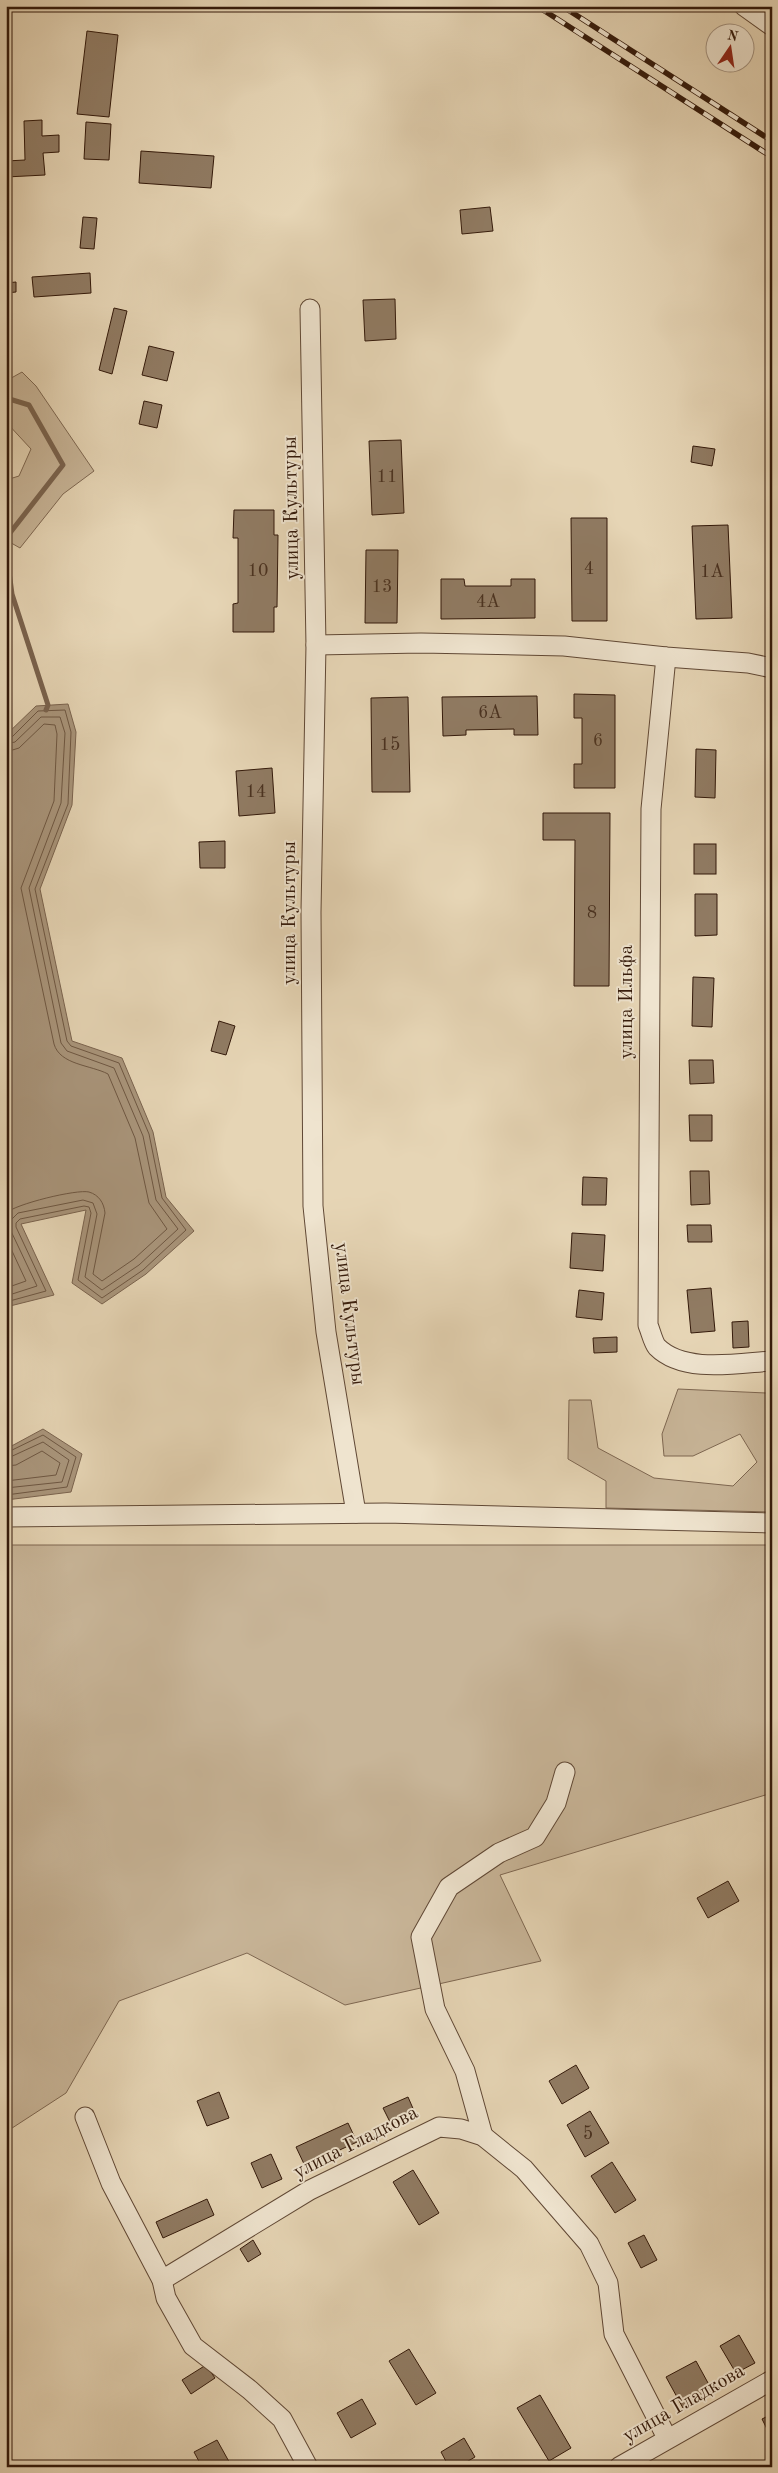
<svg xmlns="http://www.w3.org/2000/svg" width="778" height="2473" font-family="'Old Standard TT',serif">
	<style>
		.green { fill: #c8b598; stroke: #7e6751 }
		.water { fill: #a9957b; stroke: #7a634e }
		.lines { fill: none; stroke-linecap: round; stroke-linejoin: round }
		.shore { stroke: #6e5742; stroke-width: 1 }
		.stream { stroke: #7a634e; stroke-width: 5 }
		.building { fill: #907b63; stroke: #33190a }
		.minor-casing { stroke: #604835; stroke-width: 21 }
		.minor { stroke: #efe4cf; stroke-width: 19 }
		.rail-casing { stroke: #33190a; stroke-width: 5.5 }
		.rail { stroke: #efe4cf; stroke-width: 4; stroke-dasharray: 11; stroke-linecap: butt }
		.labels { text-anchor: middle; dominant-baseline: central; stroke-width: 4; stroke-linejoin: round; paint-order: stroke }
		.number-label { font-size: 18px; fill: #4a3220 }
		.street-label { font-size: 20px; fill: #33190a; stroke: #efe4cf }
	</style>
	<rect width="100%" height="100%" fill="#e6d5b5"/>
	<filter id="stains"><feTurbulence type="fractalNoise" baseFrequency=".004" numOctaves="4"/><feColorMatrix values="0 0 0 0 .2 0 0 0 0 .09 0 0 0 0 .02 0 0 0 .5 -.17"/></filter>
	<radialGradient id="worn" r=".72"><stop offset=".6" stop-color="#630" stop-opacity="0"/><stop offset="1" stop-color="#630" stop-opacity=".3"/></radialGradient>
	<g class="green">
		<path d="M22 372 36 386 94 471 63 494 20 548 6 540V480L19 476 31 449 6 422V381Z"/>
		<path d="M678 1389 766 1393 772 1396V1512L606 1508V1481L568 1459 569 1400H591L598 1448 654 1478 733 1486 757 1462 740 1434 693 1456H664L662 1434Z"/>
		<path d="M6 1545H772V1793L500 1875 541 1961 345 2005 247 1953 119 2001 66 2093 6 2132Z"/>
	</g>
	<g class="water">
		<path d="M68 704 76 732 72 805 40 889 72 1041 122 1058 153 1132 166 1197 194 1231 146 1274 102 1304 72 1283 86 1210 21 1224 54 1295 6 1307V735L36 706Z"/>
		<path d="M43 1429 82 1454 71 1492 6 1500V1449Z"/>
	</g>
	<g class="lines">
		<g class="shore">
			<path d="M6 738 12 737 38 711 65 710 71 732 68 804 35 889 67 1041 71 1046 119 1063 149 1134 162 1198 186 1230 143 1270 102 1298 78 1280 91 1213 89 1207 84 1206 20 1219 16 1223V1227L46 1291 6 1302"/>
			<path d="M6 744 15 742 41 717H60L65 733 61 803 29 888 61 1043 67 1051 114 1068 143 1136 156 1200 178 1229 139 1265 102 1290 85 1277 97 1214 93 1203 83 1200 18 1213 11 1220 10 1229 37 1286 6 1296"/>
			<path d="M6 752 19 748 44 724 55 725 57 734 54 801 21 888 54 1044C60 1065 91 1065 108 1074L135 1138 149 1203 167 1229 134 1259 102 1281 93 1274 105 1213C104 1203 99 1195 89 1192 77 1189 15 1204 6 1213"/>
			<path d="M6 1238 26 1281 6 1288"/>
			<path d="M6 1453 43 1435 76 1457 67 1487 6 1495"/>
			<path d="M6 1459 43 1442 69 1460 62 1482 6 1488"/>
			<path d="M6 1466 16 1465 42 1451 60 1463 56 1475 6 1481"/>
		</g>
		<g class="stream">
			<path d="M6 398 29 405 63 465 6 538"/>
			<path d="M6 549 12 594 48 705 46 710"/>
		</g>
	</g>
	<g class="building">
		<path d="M87 31 118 35 109 117 77 114Z"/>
		<path d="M42 120V136L59 135V152L43 153 45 175 6 177V161L25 160 24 121Z"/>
		<path d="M86 122 111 124 109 160 84 159Z"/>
		<path d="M141 151 214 156 211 188 139 183Z"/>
		<path d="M490 207 493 231 462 234 460 210Z"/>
		<path d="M83 217 97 218 94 249 80 248Z"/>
		<path d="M90 273 91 293 34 297 32 277Z"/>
		<path d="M16 282V292L6 293V283Z"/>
		<path d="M395 299 396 339 365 341 363 300Z"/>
		<path d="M114 308 127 311 112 374 99 370Z"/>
		<path d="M149 346 174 352 167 381 142 375Z"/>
		<path d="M144 401 162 405 157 428 139 424Z"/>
		<path d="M401 440 404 513 372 515 369 441Z"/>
		<path d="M693 446 715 449 712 466 691 462Z"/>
		<path d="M234 510H274V535H278L277 607H274V632H233V604L238 603V538H233Z"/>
		<path d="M571 518H607V621H572Z"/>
		<path d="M728 525 732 618 696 619 692 526Z"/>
		<path d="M366 550H398L397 623H365Z"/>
		<path d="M441 579H464L465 586H511V579H535V618L441 619Z"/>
		<path d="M574 694 615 695V788H574V764H582V718H574Z"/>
		<path d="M537 696 538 735H514V729L466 730V735L443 736 442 697Z"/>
		<path d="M408 697 410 792H372L371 698Z"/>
		<path d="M696 749 716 750 715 798 695 797Z"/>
		<path d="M272 768 275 813 239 816 236 771Z"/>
		<path d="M543 813H610L609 986H574L575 840H543Z"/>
		<path d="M225 841V868H200L199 842Z"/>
		<rect x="694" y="844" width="22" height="30"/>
		<path d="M695 894H717V935L695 936Z"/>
		<path d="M693 977 714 978 712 1027 692 1026Z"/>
		<path d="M219 1021 235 1026 226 1055 211 1051Z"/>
		<path d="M689 1060H713L714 1083 690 1084Z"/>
		<path d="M689 1115H712V1141H690Z"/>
		<path d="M690 1171H709L710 1204 691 1205Z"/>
		<path d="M583 1177 607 1178 606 1205H582Z"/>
		<path d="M687 1225H711L712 1242H688Z"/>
		<path d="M572 1233 605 1235 603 1271 570 1268Z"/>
		<path d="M711 1288 715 1331 691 1333 687 1290Z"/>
		<path d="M579 1290 604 1293 602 1320 576 1317Z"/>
		<path d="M748 1321 749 1347 733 1348 732 1322Z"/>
		<path d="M617 1337V1352L594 1353 593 1338Z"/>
		<path d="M728 1881 739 1901 708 1918 697 1898Z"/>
		<path d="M576 2065 589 2088 562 2104 549 2081Z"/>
		<path d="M219 2092 229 2118 207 2126 197 2101Z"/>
		<path d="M408 2097 415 2113 391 2124 383 2108Z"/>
		<path d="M590 2111 609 2143 585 2157 567 2125Z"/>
		<path d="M348 2123 357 2142 305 2166 296 2147Z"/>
		<path d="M271 2154 282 2179 262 2188 251 2163Z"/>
		<path d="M612 2162 636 2200 615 2213 591 2176Z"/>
		<path d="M413 2170 439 2213 419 2225 393 2182Z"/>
		<path d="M207 2199 214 2215 163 2238 156 2222Z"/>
		<path d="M644 2235 657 2260 641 2268 628 2243Z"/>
		<path d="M253 2240 261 2254 248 2262 240 2249Z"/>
		<path d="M739 2335 755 2363 736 2373 720 2346Z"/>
		<path d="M409 2349 436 2393 416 2405 389 2361Z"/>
		<path d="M696 2361 713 2392 683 2408 666 2377Z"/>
		<path d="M206 2365 215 2378 191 2394 182 2380Z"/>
		<path d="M540 2395 571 2448 549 2461 517 2408Z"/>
		<path d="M362 2399 376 2424 351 2438 337 2413Z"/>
		<path d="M772 2414V2436L771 2437 762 2419Z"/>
		<path d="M464 2438 475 2457 458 2467H449L441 2452Z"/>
		<path d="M217 2440 232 2467H202L194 2452Z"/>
	</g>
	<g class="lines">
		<defs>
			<g id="minor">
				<path d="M744 6 772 26"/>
				<path d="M310 309 316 645 311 912 313 1206 326 1332 356 1513"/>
				<path d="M316 645 421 643 564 646 666 657 748 663 772 668"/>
				<path d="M666 657 651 809 648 1325C651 1332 653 1342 657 1347 684 1374 738 1363 772 1361"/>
				<path d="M6 1517 386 1513 772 1523"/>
				<path d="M85 2117 111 2183 162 2280 166 2298 193 2346 250 2390 282 2419 308 2467"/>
				<path d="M483 2136 465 2071 435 2009 421 1937 449 1887 499 1853 535 1837 556 1803 565 1772"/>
				<path d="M162 2280 310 2190 439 2127 461 2129 483 2136 524 2169 589 2244 608 2283 614 2334 667 2438"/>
				<path d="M619 2467 772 2380"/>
			</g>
		</defs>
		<use href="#minor" class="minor-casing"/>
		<use href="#minor" class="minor"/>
		<defs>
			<g id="rail">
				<path d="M537 6 772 157"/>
				<path d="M562 6 772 141"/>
			</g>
		</defs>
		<use href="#rail" class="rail-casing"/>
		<use href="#rail" class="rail"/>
	</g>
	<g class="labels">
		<g class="number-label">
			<text x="387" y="477">11</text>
			<text x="589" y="569">4</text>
			<text x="258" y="571">10</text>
			<text x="712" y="572">1А</text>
			<text x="382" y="587">13</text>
			<text x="488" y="602">4А</text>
			<text x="490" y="713">6А</text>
			<text x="598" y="741">6</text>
			<text x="390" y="745">15</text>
			<text x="256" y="792">14</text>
			<text x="592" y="913">8</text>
			<text x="588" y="2134">5</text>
		</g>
		<g class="street-label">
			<text transform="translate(292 508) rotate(-91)">улица Культуры</text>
			<text transform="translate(290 913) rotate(-90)">улица Культуры</text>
			<text transform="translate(627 1002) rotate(-90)">улица Ильфа</text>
			<text transform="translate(349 1314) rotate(83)">улица Культуры</text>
			<text transform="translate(356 2143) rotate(-27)">улица Гладкова</text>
			<text transform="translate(684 2404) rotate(-30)">улица Гладкова</text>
		</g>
	</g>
	<rect width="778" height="2473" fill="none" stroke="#e6d5b5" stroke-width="25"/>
	<rect x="8" y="8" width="763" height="2458" fill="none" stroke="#33190a" stroke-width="2.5"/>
	<rect x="12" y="12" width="753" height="2448" fill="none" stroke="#33190a"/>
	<g transform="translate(730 48) rotate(13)"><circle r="24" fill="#efe4cf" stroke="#a49380"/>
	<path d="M0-4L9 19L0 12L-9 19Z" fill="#8f2418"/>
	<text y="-8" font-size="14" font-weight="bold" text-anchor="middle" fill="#33190a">N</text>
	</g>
	<rect width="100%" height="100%" filter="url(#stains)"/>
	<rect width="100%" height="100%" fill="url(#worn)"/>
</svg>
